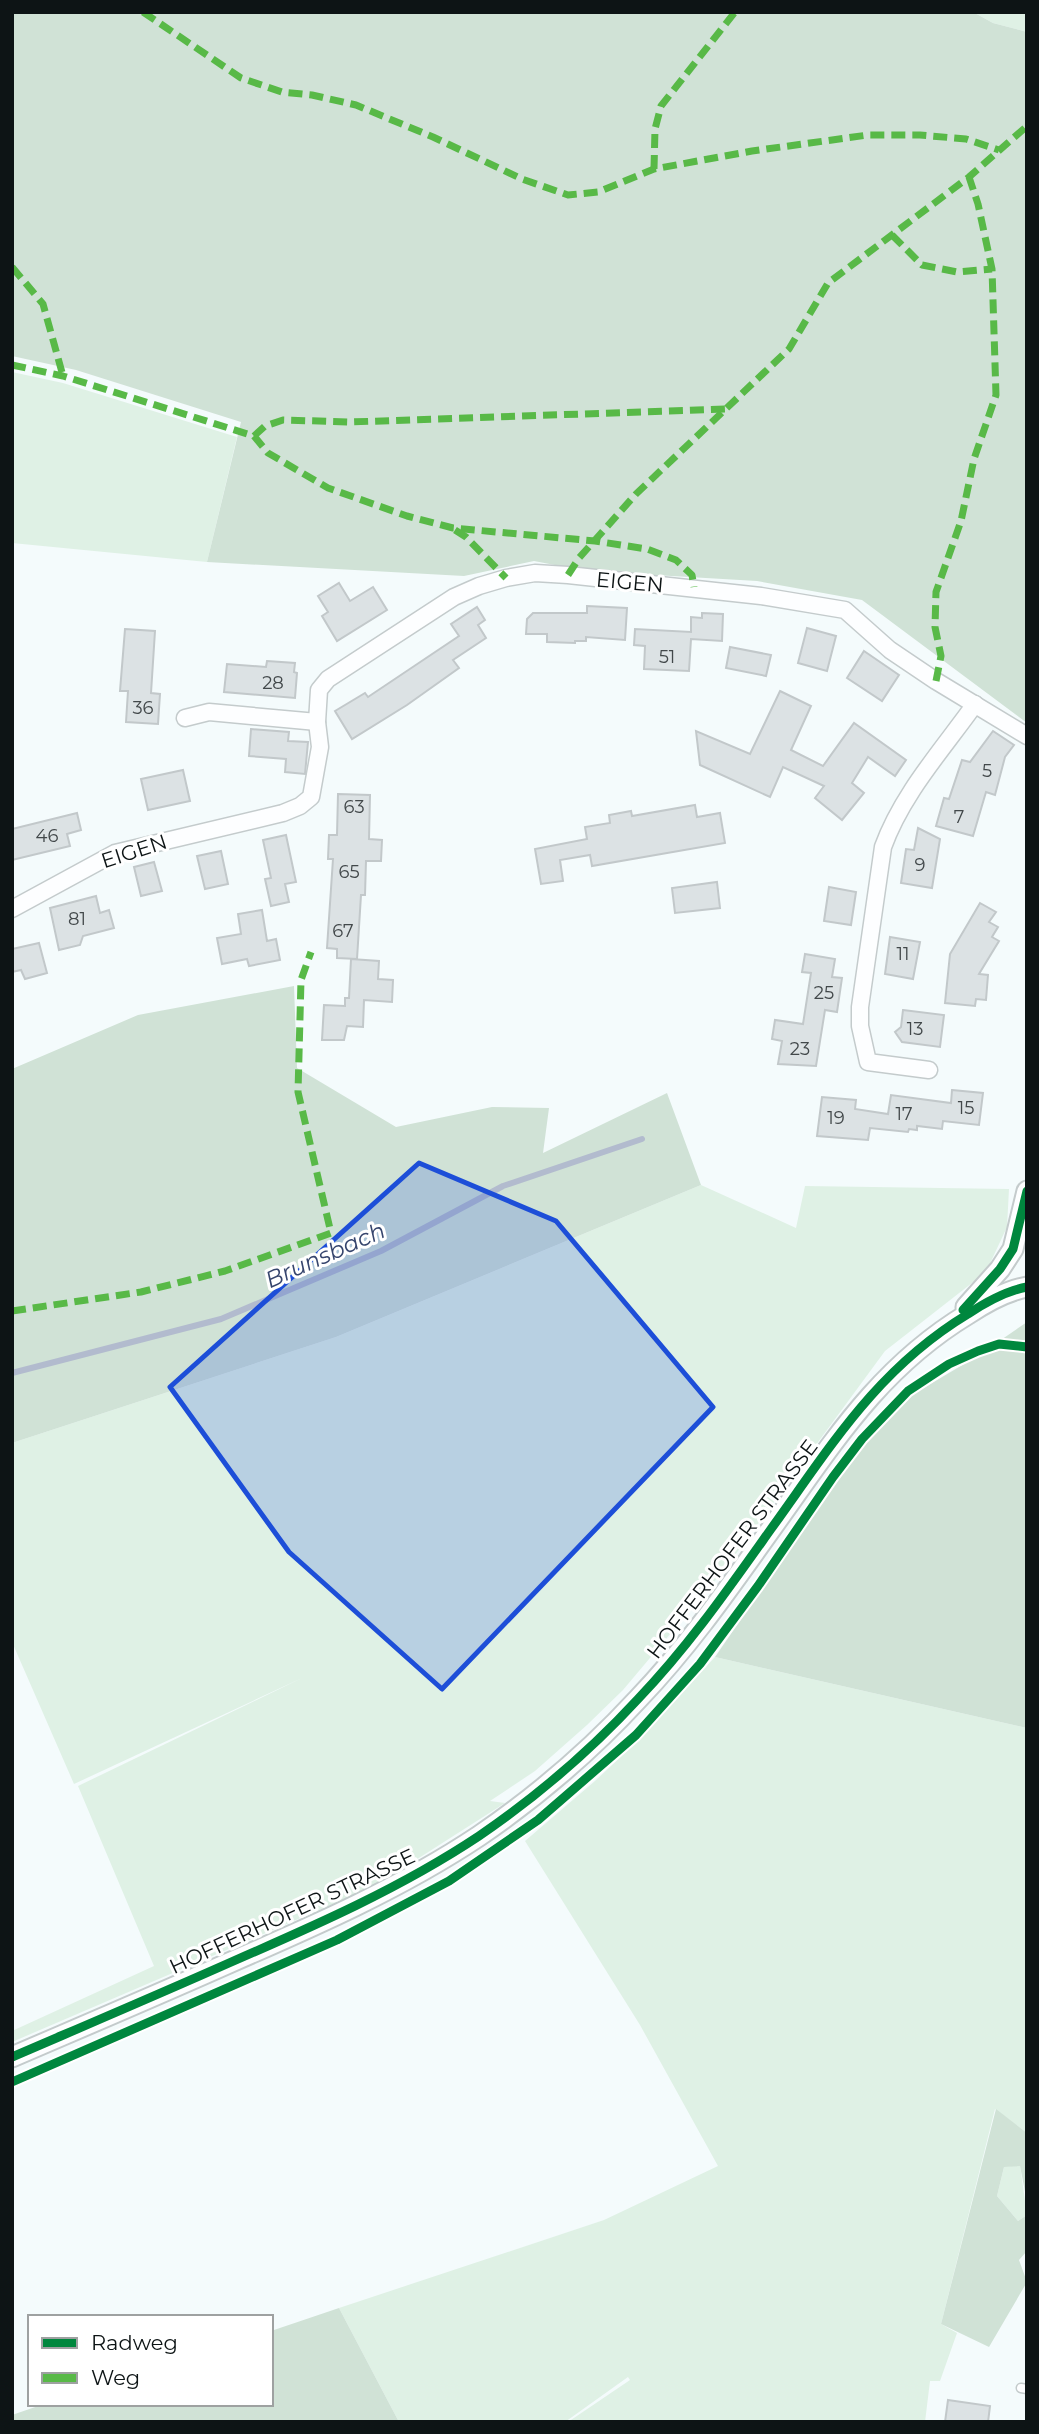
<svg xmlns="http://www.w3.org/2000/svg" width="1039" height="2434" font-family="Montserrat,sans-serif">
	<style>
		.green { fill: #dff1e5 }
		.forest { fill: #d0e2d6 }
		.lines { fill: none; stroke-linecap: round; stroke-linejoin: round }
		.stream { stroke: #b2bbce; stroke-width: 6 }
		.building { fill: #dce2e4; stroke: #c2c8ca; stroke-width: 2 }
		.service-casing { stroke: #c4cbcc; stroke-width: 11 }
		.minor-casing { stroke: #c4cbcc; stroke-width: 19 }
		.tertiary-casing { stroke: #c4cbcc; stroke-width: 23 }
		.service { stroke: #fdfeff; stroke-width: 8 }
		.minor { stroke: #fdfeff; stroke-width: 16 }
		.tertiary { stroke: #fdfeff; stroke-width: 19 }
		.quiet { stroke: #58b947; stroke-width: 7; stroke-dasharray: 14 7; stroke-linecap: butt }
		.cycleway-casing { stroke: #fff; stroke-width: 13 }
		.cycleway { stroke: #00873e; stroke-width: 9 }
		.marked { fill: #1d4ed8; fill-opacity: 0.2; stroke: #1d4ed8; stroke-width: 5; stroke-linejoin: round }
		.labels { text-anchor: middle; dominant-baseline: central; stroke-width: 6; stroke-linejoin: round; paint-order: stroke }
		.number-label { font-size: 18px; fill: #42484a }
		.street-label { font-size: 21px; fill: #0d1415; stroke: #fff }
		.water-label { font-size: 23px; font-style: italic; fill: #36456d; stroke: #fff }
	</style>
	<rect width="100%" height="100%" fill="#f4fbfc"/>
	<g class="green">
		<path d="M973 12H1027V32L993 23Z"/>
		<path d="M12 372 63 383 237 437 207 562 12 543Z"/>
		<path d="M701 1185 796 1228 805 1186 1009 1189 1007 1227 986 1272 885 1351 724 1570 623 1690 587 1725 535 1771 490 1801 505 1803 375 1886 12 2042V2031L154 1966 78 1786 302 1678 74 1784 12 1642V1443L336 1337Z"/>
		<path d="M715 1657 1027 1728V2133L995 2109 941 2324 957 2333 940 2381H930L925 2422H568L630 2380 628 2377 565 2422H399L339 2308 604 2220 718 2166 640 2025 525 1841 595 1781 628 1750Z"/>
		<path d="M1020 2165 1027 2215 1018 2221 997 2196 1004 2167Z"/>
	</g>
	<g class="forest">
		<path d="M12 12H973L993 23 1027 32V723L862 600 757 581 586 571 534 561 464 576 207 562 241 422 76 370 12 356Z"/>
		<path d="M294 986 297 1068 396 1127 492 1107 549 1108 543 1153 667 1093 701 1185 336 1337 12 1443V1069L138 1015Z"/>
		<path d="M1027 1322V1728L715 1657 843 1471 885 1419 910 1396 976 1357Z"/>
		<path d="M996 2109 1027 2133V2202L1020 2166 1004 2167 997 2196 1018 2221 1027 2215V2251L1019 2260 1027 2282 989 2347 941 2324Z"/>
		<path d="M339 2308 399 2422H12V2415L44 2404H271V2331Z"/>
	</g>
	<g class="lines">
		<path class="stream" d="M12 1373 221 1319 381 1251 503 1186 642 1139"/>
	</g>
	<g class="building">
		<path d="M339 583 350 601 373 587 387 610 337 641 322 616 328 612 318 596Z"/>
		<path d="M587 606 627 608 625 640 586 637V641H575V643L547 642V634H526L527 619 533 613H587Z"/>
		<path d="M477 607 485 620 478 625 486 638 453 660 459 668 407 705 352 739 335 711 365 693 368 697 459 636 451 624Z"/>
		<path d="M702 613 723 614 722 641 691 639 689 671 644 669 645 646 634 645 635 629 691 632V617L702 618Z"/>
		<path d="M807 628 836 636 827 671 798 663Z"/>
		<path d="M125 629 155 631 151 693 160 694 158 724 126 722 128 691H120Z"/>
		<path d="M730 647 771 655 766 676 726 668Z"/>
		<path d="M864 651 899 675 882 701 847 678Z"/>
		<path d="M267 661 295 663 294 672 297 673 295 698 224 692 227 664 266 667Z"/>
		<path d="M780 691 811 706 791 750 823 766 854 723 906 760 895 776 868 757 852 783 864 793 842 820 815 798 824 786 783 767 770 797 700 765 696 731 750 754Z"/>
		<path d="M251 729 289 732 288 741 308 742 305 774 285 772 286 759 249 756Z"/>
		<path d="M993 731 1014 745 1005 757 995 795 986 792 973 836 936 826 944 798 949 799 962 760 970 762Z"/>
		<path d="M183 770 190 801 148 810 141 779Z"/>
		<path d="M338 794 370 795 369 839 382 840 381 861H366L365 895H361L357 959 337 958V949L327 948 333 859H328L329 835H337Z"/>
		<path d="M695 805 697 817 720 813 725 843 592 866 590 855 560 860 563 881 541 884 535 849 587 839 585 827 610 823 609 815 631 811 632 816Z"/>
		<path d="M77 813 81 830 67 834 70 846 12 860V829Z"/>
		<path d="M918 828 940 839 932 888 901 883 906 849 914 850Z"/>
		<path d="M286 835 296 882 285 884 289 902 271 906 265 879 271 878 263 840Z"/>
		<path d="M221 851 228 884 205 889 197 856Z"/>
		<path d="M154 862 162 891 141 896 134 867Z"/>
		<path d="M717 882 720 908 675 913 672 888Z"/>
		<path d="M829 887 856 892 851 925 824 921Z"/>
		<path d="M96 896 100 913 109 910 114 928 83 936 80 945 59 950 50 908Z"/>
		<path d="M980 903 996 912 989 922 998 927 992 937 999 941 979 974 988 975 986 1000 976 999 975 1006 945 1003 950 954Z"/>
		<path d="M262 910 267 941 276 939 280 960 249 966 247 959 222 964 217 938 241 934 238 914Z"/>
		<path d="M890 937 920 942 913 979 885 974Z"/>
		<path d="M39 943 47 973 25 979 21 970 12 972V949Z"/>
		<path d="M805 954 835 959 832 977 842 978 837 1012 825 1010 816 1066 778 1064 782 1041 772 1039 775 1020 803 1024 811 973 802 972Z"/>
		<path d="M351 959 379 961 378 979 393 980 392 1002 364 1000 363 1027 347 1026 344 1040H322L324 1005 345 1006V998H349Z"/>
		<path d="M903 1010 944 1015 940 1047 902 1042 895 1032 901 1027Z"/>
		<path d="M952 1090 983 1093 979 1125 943 1121 942 1129 917 1126V1130L909 1129 908 1132 870 1128 868 1140 817 1136 822 1097 856 1100 855 1109 888 1114 891 1095 951 1103Z"/>
		<path d="M948 2400 990 2406 988 2422H945Z"/>
	</g>
	<g class="lines">
		<defs>
			<path id="service" d="M1021 2388 1027 2389"/>
			<g id="minor">
				<path d="M185 718 209 712 317 722"/>
				<path d="M12 909 115 853 283 813 300 806 311 797 320 747 317 722 319 690 328 679 454 597 479 586 506 578 535 573 568 575 761 596 845 610 890 650 936 681 1027 736"/>
				<path d="M929 1070 868 1062 860 1026V1007L883 847C902 794 943 749 975 704"/>
			</g>
			<g id="tertiary">
				<path d="M966 1307 1000 1269 1013 1249 1027 1191"/>
				<path d="M12 2057C84 2026 157 1995 229 1963 314 1926 401 1888 479 1836 536 1797 591 1750 638 1699 688 1647 729 1588 771 1529 831 1446 877 1369 968 1314 986 1302 1005 1291 1027 1287"/>
			</g>
		</defs>
		<use href="#service" class="service-casing"/>
		<use href="#minor" class="minor-casing"/>
		<use href="#tertiary" class="tertiary-casing"/>
		<use href="#service" class="service"/>
		<use href="#minor" class="minor"/>
		<use href="#tertiary" class="tertiary"/>
		<g class="quiet">
			<path d="M143 12 241 78 282 92 312 95 356 105 433 137 522 179 568 195 598 192 654 169 752 151 868 135H920L966 139 999 150"/>
			<path d="M654 169 655 129 661 106 735 12"/>
			<path d="M892 235 922 265 957 272 992 269"/>
			<path d="M12 267 43 304 63 376"/>
			<path d="M12 365 63 376 254 436 268 453 328 488 407 516 453 528 595 541 647 549 676 560 692 575 694 587"/>
			<path d="M254 436 265 426 283 420 350 422 727 409"/>
			<path d="M455 530 466 537 506 578"/>
			<path d="M568 575 579 558 636 494 789 349 828 283 969 177 1027 126"/>
			<path d="M936 681 941 656 935 627 936 592 961 521 974 459 996 395 992 269 978 204 969 177"/>
			<path d="M12 1311 141 1292 225 1271 331 1233 298 1092 301 980 311 952"/>
		</g>
		<defs>
			<g id="cycleway">
				<path d="M963 1310 1000 1269 1013 1249 1027 1191"/>
				<path d="M12 2057C84 2026 157 1995 229 1963 314 1926 401 1888 479 1836 536 1797 591 1750 638 1699 688 1647 729 1588 771 1529 831 1446 877 1369 968 1314 986 1302 1005 1291 1027 1287"/>
				<path d="M12 2082 337 1940 449 1881 538 1820 636 1735 700 1664 758 1586 833 1477 862 1439 908 1391 949 1364 978 1351 999 1344 1027 1347"/>
			</g>
		</defs>
		<use href="#cycleway" class="cycleway-casing"/>
		<use href="#cycleway" class="cycleway"/>
	</g>
	<path class="marked" d="M419 1163 556 1221 713 1407 442 1689 289 1552 170 1387Z"/>
	<g class="labels">
		<g class="number-label">
			<text x="667" y="657">51</text>
			<text x="273" y="683">28</text>
			<text x="143" y="708">36</text>
			<text x="987" y="771">5</text>
			<text x="354" y="807">63</text>
			<text x="959" y="817">7</text>
			<text x="47" y="836">46</text>
			<text x="920" y="865">9</text>
			<text x="349" y="872">65</text>
			<text x="77" y="919">81</text>
			<text x="343" y="931">67</text>
			<text x="903" y="954">11</text>
			<text x="824" y="993">25</text>
			<text x="915" y="1029">13</text>
			<text x="800" y="1049">23</text>
			<text x="966" y="1108">15</text>
			<text x="904" y="1114">17</text>
			<text x="836" y="1118">19</text>
		</g>
		<g class="street-label">
			<text transform="translate(630 582) rotate(5)">EIGEN</text>
			<text transform="translate(134 851) rotate(-18)">EIGEN</text>
			<text transform="translate(732 1549) rotate(-53)">HOFFERHOFER STRASSE</text>
			<text transform="translate(292 1911) rotate(-25)">HOFFERHOFER STRASSE</text>
		</g>
		<g class="water-label">
			<text transform="translate(325 1255) rotate(-24)">Brunsbach</text>
		</g>
	</g>
	<rect width="1039" height="2434" fill="none" stroke="#0d1415" stroke-width="28"/>
	<rect x="28" y="2315" width="245" height="91" fill="#ffffff" stroke="#9ea1a1" stroke-width="2"/>
	<rect x="42" y="2338" width="35" height="10" fill="#00873e" stroke="#9ea1a1" stroke-width="2"/>
	<text x="91" y="2350" font-size="21" fill="#0d1415">Radweg</text>
	<rect x="42" y="2373" width="35" height="10" fill="#58b947" stroke="#9ea1a1" stroke-width="2"/>
	<text x="91" y="2385" font-size="21" fill="#0d1415">Weg</text>
</svg>
